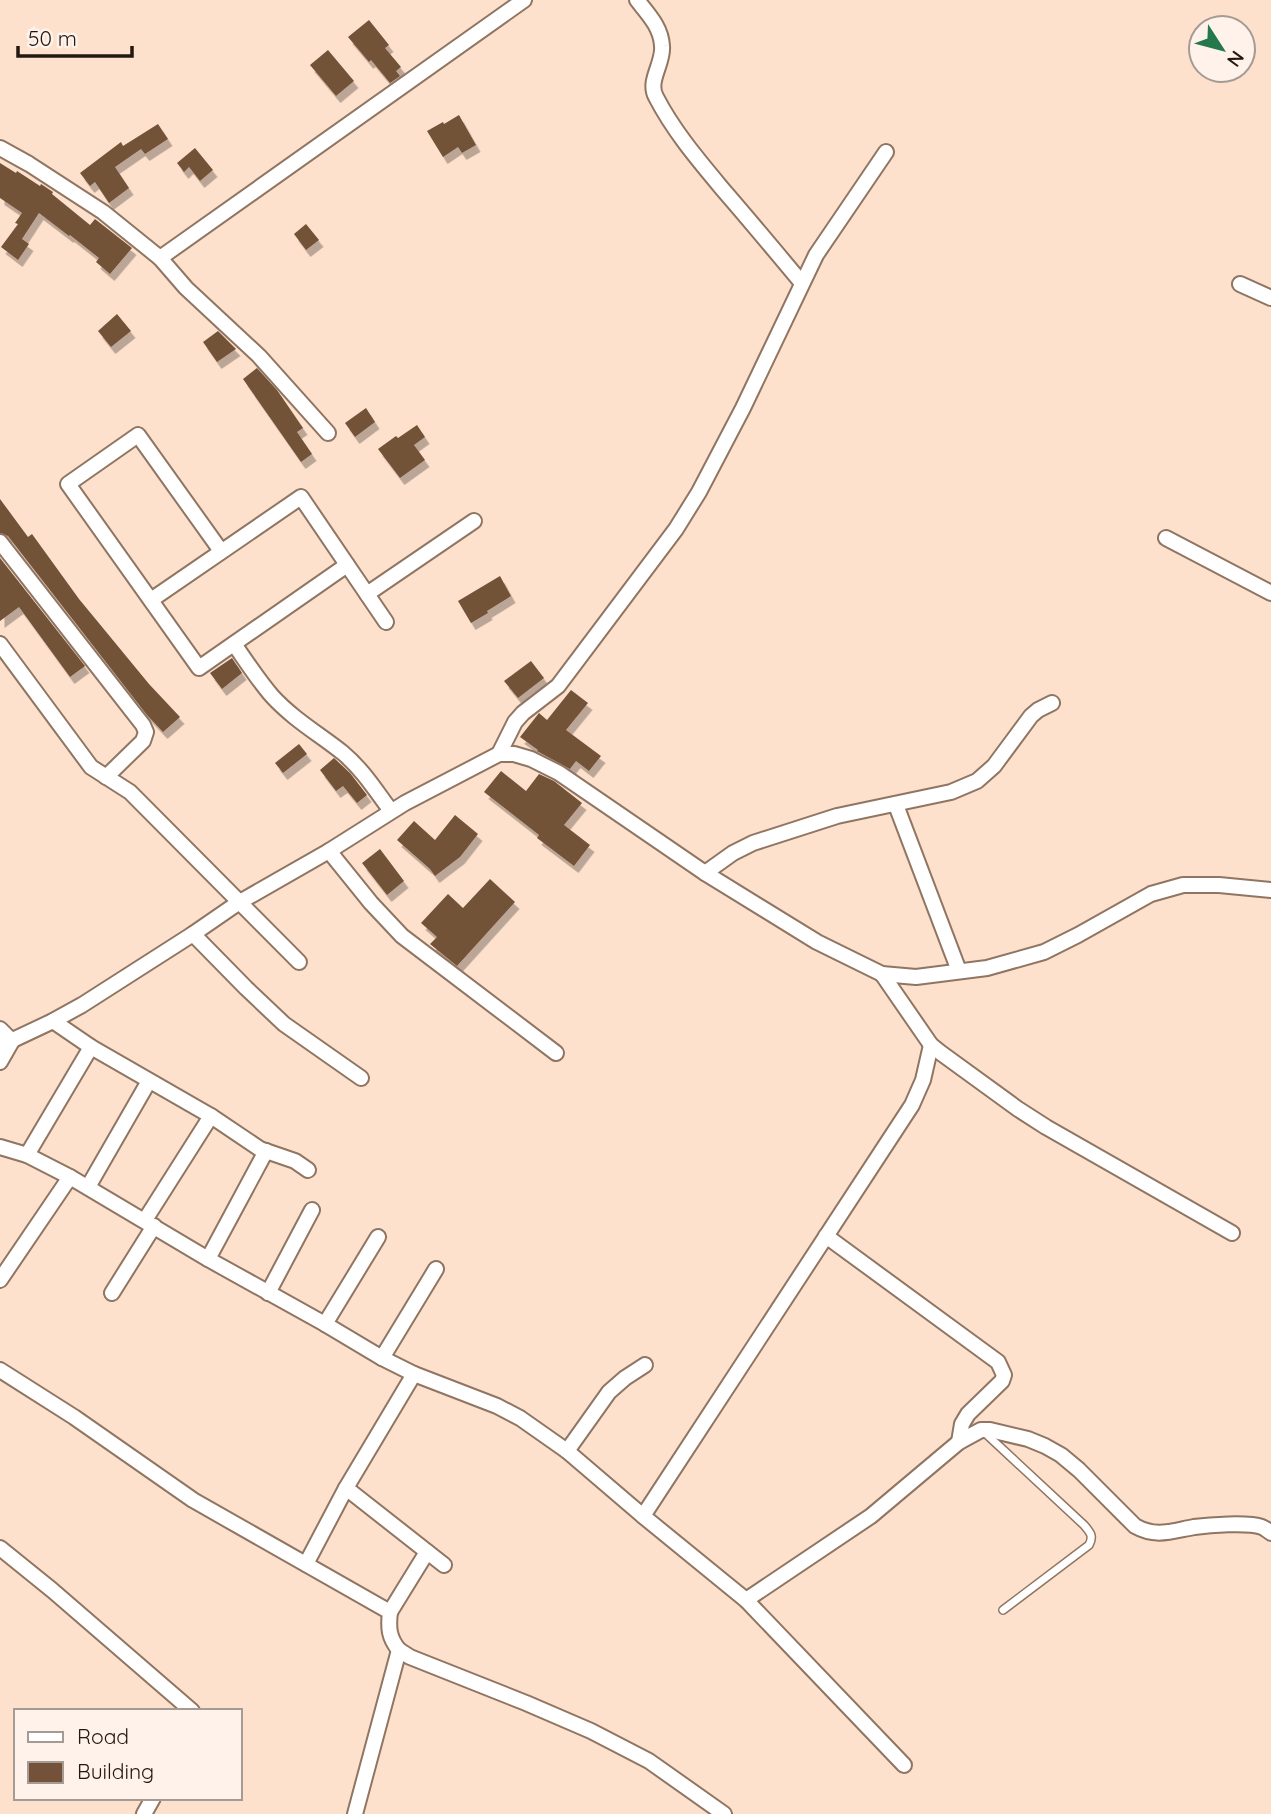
<svg xmlns="http://www.w3.org/2000/svg" width="1271" height="1814" font-family="Quicksand,sans-serif">
	<style>
		.building { fill: #735239; filter: url(#shadow) }
		.lines { fill: none; stroke-linecap: round; stroke-linejoin: round }
		.lane-casing { stroke: #8f7562; stroke-width: 10 }
		.street-casing { stroke: #8f7562; stroke-width: 18 }
		.lane { stroke: #fff; stroke-width: 7 }
		.street { stroke: #fff; stroke-width: 14 }
	</style>
	<defs>
		<filter id="shadow"><feDropShadow dx="4.5" dy="7" stdDeviation="0" flood-color="#0004"/></filter>
	</defs>
	<rect width="100%" height="100%" fill="#fee1cc"/>
	<g class="building">
		<path d="M369 20 389 45 385 48 401 67 396 71 400 76 390 83 371 60 369 62 348 37Z"/>
		<path d="M328 50 354 81 336 96 310 65Z"/>
		<path d="M459 115 476 145 462 153 458 147 443 157 427 131 443 122 444 124Z"/>
		<path d="M158 124 168 139 145 154 141 149 115 167 129 188 109 203 95 182 90 186 80 173 121 142 123 146Z"/>
		<path d="M195 148 213 170 200 181 189 167 184 172 177 163Z"/>
		<path d="M0 163 16 173 17 171 40 186 41 184 53 192 52 194 90 225 95 219 132 248 110 274 96 262 99 258 70 235 69 236 39 213 22 239 29 244 18 260 1 247 18 224 15 223 22 213 0 198Z"/>
		<path d="M306 224 319 240 306 250 294 234Z"/>
		<path d="M117 314 131 331 111 347 98 331Z"/>
		<path d="M218 331 236 349 217 362 203 342Z"/>
		<path d="M257 368 277 390 303 428 297 432 312 454 301 462 243 379Z"/>
		<path d="M366 408 375 422 355 437 345 423Z"/>
		<path d="M417 425 425 437 414 445 425 460 400 478 378 449 396 436 398 438Z"/>
		<path d="M0 499 28 537 32 534 79 599 98 622 149 684 180 717 163 732 147 715 8 536 0 533Z"/>
		<path d="M0 558 85 666 70 677 19 607 0 621Z"/>
		<path d="M500 576 511 596 487 611 488 613 471 623 458 601Z"/>
		<path d="M232 658 242 673 222 689 210 673Z"/>
		<path d="M531 661 544 678 518 698 504 681Z"/>
		<path d="M571 690 588 703 566 730 601 756 589 771 576 761 570 769 537 751 538 750 520 737 539 713 547 720Z"/>
		<path d="M299 744 307 754 283 773 275 763Z"/>
		<path d="M334 758 350 773 367 795 357 803 343 786 336 791 320 770Z"/>
		<path d="M501 771 526 791 539 774 554 781 582 803 564 825 590 845 574 866 537 838 539 835 484 792Z"/>
		<path d="M455 815 478 834 460 857 435 876 430 869 397 840 414 821 435 840Z"/>
		<path d="M380 849 404 881 387 895 362 863Z"/>
		<path d="M490 879 515 902 457 966 430 944 437 937 421 923 448 894 463 908Z"/>
	</g>
	<g class="lines">
		<defs>
			<path id="lane" d="M984 1432 1084 1525C1090 1532 1094 1536 1089 1545L1003 1610"/>
			<g id="street">
				<path d="M637 0C648 14 661 27 662 46 664 63 647 81 656 97 674 132 700 162 725 192 751 222 776 252 801 282"/>
				<path d="M0 148 29 164 103 212 160 258 524 0"/>
				<path d="M160 258 186 288 259 356 328 433"/>
				<path d="M1240 284 1271 298"/>
				<path d="M1166 538 1271 593"/>
				<path d="M0 542 143 725 146 732 143 741 106 777"/>
				<path d="M221 551 138 435 68 484 199 668 347 565"/>
				<path d="M367 594 474 521"/>
				<path d="M151 600 301 497 386 622"/>
				<path d="M0 644 91 767 130 792 299 962"/>
				<path d="M234 644C246 661 258 680 272 696 293 719 319 734 343 753 363 770 376 791 391 811"/>
				<path d="M499 754 515 722 523 713 558 686 676 529 699 492 743 408 816 255 886 152"/>
				<path d="M896 805 959 971"/>
				<path d="M329 851 371 903 402 936 556 1053"/>
				<path d="M705 873 733 853 753 843 837 816 951 792 977 781 994 766 1031 716 1038 710 1052 703"/>
				<path d="M193 934 246 988 284 1024 361 1078"/>
				<path d="M882 974 931 1045 941 1053 1018 1109 1046 1127 1232 1233"/>
				<path d="M53 1021 91 1047 211 1116 260 1149 295 1161 308 1170"/>
				<path d="M0 1029 12 1041 0 1062"/>
				<path d="M0 1046 53 1021 82 1005 193 934 238 903 329 851 405 803 499 754H514L531 759 559 773 705 873 817 942 882 974 916 977 987 968 1044 952 1078 935 1151 894 1183 885H1219L1271 890"/>
				<path d="M0 1147 27 1155 70 1177 208 1259 325 1324 382 1358 414 1374 497 1406 520 1418 567 1451 643 1516 746 1600 871 1516 959 1442 981 1430H990L1028 1439 1045 1446 1061 1455 1079 1470 1135 1526C1156 1538 1172 1531 1194 1527 1209 1525 1248 1522 1262 1527 1263 1527 1270 1532 1271 1533"/>
				<path d="M27 1155 91 1047"/>
				<path d="M88 1187 149 1081"/>
				<path d="M145 1220 211 1116"/>
				<path d="M826 1236 998 1362 1004 1375 1002 1381 968 1414 962 1424 959 1442"/>
				<path d="M208 1259 266 1151"/>
				<path d="M0 1280 70 1177"/>
				<path d="M112 1293 154 1226"/>
				<path d="M268 1293 312 1210"/>
				<path d="M325 1324 378 1237"/>
				<path d="M382 1358 436 1269"/>
				<path d="M0 1370 74 1417 193 1500 390 1612C388 1628 389 1638 399 1650"/>
				<path d="M567 1451 609 1392 625 1378 645 1365"/>
				<path d="M346 1488 444 1565"/>
				<path d="M643 1516 912 1105 923 1080 931 1045"/>
				<path d="M0 1548 52 1590 192 1711"/>
				<path d="M306 1564 346 1488 414 1374"/>
				<path d="M746 1600 904 1765"/>
				<path d="M390 1612 427 1552"/>
				<path d="M144 1814 153 1798"/>
				<path d="M355 1814 399 1650 410 1657 526 1703 591 1731 649 1761 724 1814"/>
			</g>
		</defs>
		<use href="#lane" class="lane-casing"/>
		<use href="#street" class="street-casing"/>
		<use href="#lane" class="lane"/>
		<use href="#street" class="street"/>
	</g>
	<rect x="14" y="1709" width="228" height="91" fill="#fef2ea" stroke="#a69b93" stroke-width="2"/>
	<rect x="28" y="1732" width="35" height="10" fill="#ffffff" stroke="#a69b93" stroke-width="2"/>
	<text x="77" y="1744" font-size="21" fill="#221810">Road</text>
	<rect x="28" y="1762" width="35" height="21" fill="#735239" stroke="#a69b93" stroke-width="2"/>
	<text x="77" y="1779" font-size="21" fill="#221810">Building</text>
	<g transform="translate(1222 49) rotate(126)"><circle r="33" fill="#fef2ea" stroke="#a69b93" stroke-width="2"/>
	<path d="M0-5L12 26L0 18L-12 26Z" fill="#25784b"/>
	<text y="-10" font-size="19" font-weight="bold" text-anchor="middle" fill="#221810">N</text>
	</g>
	<path d="M18 46v10h114v-10" fill="none" stroke="#221810" stroke-width="3.5"/>
	<text x="28" y="46" font-size="21" fill="#221810" stroke="#fef2ea" stroke-width="5" paint-order="stroke">50 m</text>
</svg>
